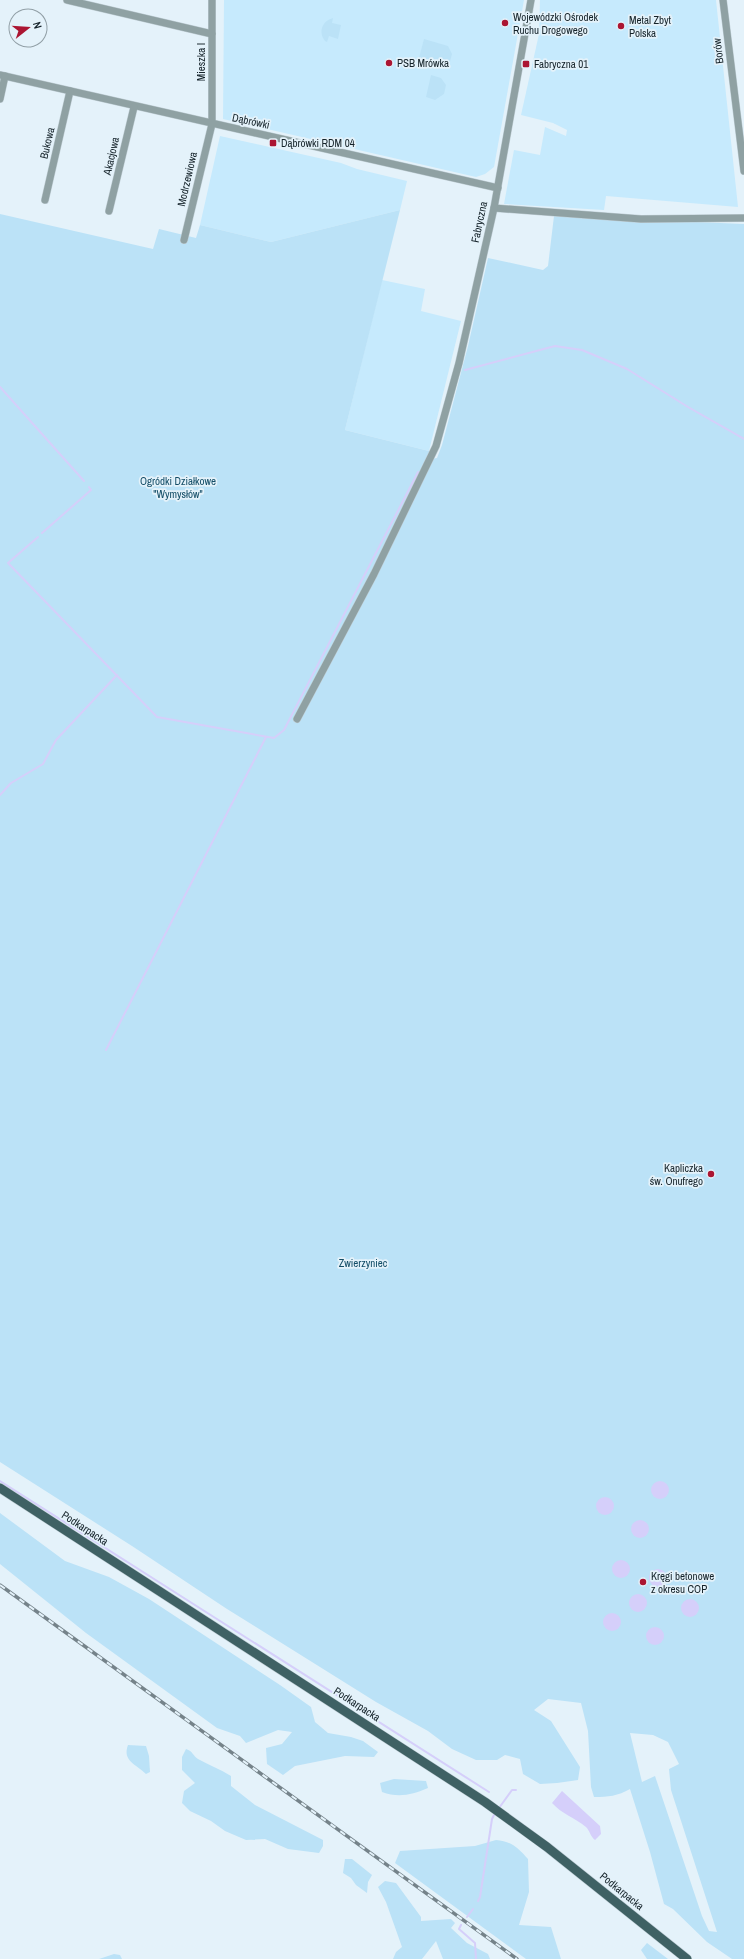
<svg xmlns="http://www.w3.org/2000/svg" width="744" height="1959" font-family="'Archivo Narrow',sans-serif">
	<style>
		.built { fill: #c6eafd }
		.green { fill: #bbe2f7; fill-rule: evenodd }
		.water { fill: #d5cffa }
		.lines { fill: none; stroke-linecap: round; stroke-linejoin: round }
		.stream { stroke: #d5cffa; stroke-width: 2 }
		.minor-casing { stroke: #bfcdd4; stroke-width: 8 }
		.major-casing { stroke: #bfcdd4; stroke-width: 10 }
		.minor { stroke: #8fa1a3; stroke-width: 7 }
		.major { stroke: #3f6164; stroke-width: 9 }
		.rail-casing { stroke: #75838a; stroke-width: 3.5 }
		.rail { stroke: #e4f2fa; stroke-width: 2; stroke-dasharray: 6; stroke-linecap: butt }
		.poi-dot { fill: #ab1532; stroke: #e4f2fa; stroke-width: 1.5 }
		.labels { text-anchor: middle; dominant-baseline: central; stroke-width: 3.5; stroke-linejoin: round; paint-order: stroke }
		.poi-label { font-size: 11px; fill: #142229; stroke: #e4f2fa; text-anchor: start }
		.street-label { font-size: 11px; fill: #142229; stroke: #e4f2fa }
		.park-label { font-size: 11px; fill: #134d67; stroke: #e4f2fa }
	</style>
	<rect width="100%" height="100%" fill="#e4f2fa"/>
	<g class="built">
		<path d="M224 0H524L494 167 485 174 476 177 223 119Z"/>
		<path d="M540 0H716L738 207 606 196 604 210 504 204 514 150 540 155 545 127 566 136 567 130 553 123 521 115 539 34Z"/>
		<path d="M220 136 341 163 357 169 407 181 400 210 271 242 200 225Z"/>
		<path d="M382 280 425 289 421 311 461 321 429 451 345 430Z"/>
	</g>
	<g class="green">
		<path d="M333 18 332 23 341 25 338 39 329 36 327 42 325 41C318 32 322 21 333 18Z"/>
		<path d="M424 39 448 46 452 54 449 65 440 69 421 65 419 58Z"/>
		<path d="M431 75 441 78 446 85 444 94 435 100 426 97Z"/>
		<path d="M400 210 345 430 429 451 431 459 437 458 442 445 468 346 488 258 543 270 548 266 554 216 744 224V1959H732L707 1942 673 1909 664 1904 650 1852 630 1789C618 1796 608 1797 594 1797L591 1787 588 1731 581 1703 548 1699 534 1710 551 1721 580 1767 578 1780 557 1783 540 1784 523 1774 520 1759 505 1755 497 1760H476L452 1749 428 1731 376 1702 227 1609 132 1546 0 1462V214L153 249 159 229 196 238 200 225 271 242ZM630 1733 653 1735 668 1742 679 1764 669 1769 671 1790 717 1932 709 1931 702 1916 655 1776 642 1782Z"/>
		<path d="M0 1513 65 1561 109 1577 149 1599 280 1685 311 1707 315 1722 328 1733 351 1737 363 1741 378 1752 374 1757 345 1756 295 1766 283 1775 267 1764 266 1748 282 1744 292 1732 278 1730 246 1743 240 1736 217 1728 86 1633 0 1564Z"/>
		<path d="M128 1745 146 1746 149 1756 150 1772 146 1774C136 1764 122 1761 128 1745Z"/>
		<path d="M186 1749C193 1751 193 1756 198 1759 209 1765 220 1769 231 1776V1786L255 1805 323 1840V1846L319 1853 288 1849 265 1839 246 1840 225 1831 211 1821 190 1811 182 1803 184 1791 195 1783 182 1770V1757Z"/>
		<path d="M394 1779 426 1781 428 1788C412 1795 398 1798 382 1792L380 1783Z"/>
		<path d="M496 1840C511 1841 518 1848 528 1859L529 1892 519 1925 551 1927 561 1959H526L395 1863 400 1851 475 1846Z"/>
		<path d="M345 1859H352L372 1875 368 1882 367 1893 356 1885 351 1878 343 1873Z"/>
		<path d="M385 1881 396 1883 421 1917V1921L451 1919 455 1923 451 1928 467 1943 488 1954 490 1959H443L436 1941 422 1959H393L396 1952 402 1947 386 1902 378 1887Z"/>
		<path d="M647 1943 668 1959H647L641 1950Z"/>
		<path d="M114 1954 120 1955 122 1959H99Z"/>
	</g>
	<g class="water">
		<circle cx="660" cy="1490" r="9"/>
		<circle cx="605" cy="1506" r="9"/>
		<circle cx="640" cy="1529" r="9"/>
		<circle cx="621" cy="1569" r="9"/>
		<circle cx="658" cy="1578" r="9"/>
		<circle cx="638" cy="1603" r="9"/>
		<circle cx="690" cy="1608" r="9"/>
		<circle cx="612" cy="1622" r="9"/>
		<circle cx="655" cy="1636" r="9"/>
		<path d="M562 1791 600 1826 601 1834 595 1840C590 1836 590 1831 586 1827 575 1818 562 1814 552 1803Z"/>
	</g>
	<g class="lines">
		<g class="stream">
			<path d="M465 370 555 346 582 350 627 369 688 407 744 439"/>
			<path d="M0 387 84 481"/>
			<path d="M42 533 91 490 89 487"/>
			<path d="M38 537 8 563 157 717 274 738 284 730 418 472"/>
			<path d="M0 795 11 783 43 764 56 740 117 675"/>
			<path d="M106 1050 266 737"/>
			<path d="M0 1481 489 1792"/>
			<path d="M499 1808 512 1790H516"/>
			<path d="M478 1901 480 1897 492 1819 495 1813"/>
			<path d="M467 1917 473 1909"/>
			<path d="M461 1925 459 1929 475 1943 476 1959"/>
		</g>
		<defs>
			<g id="minor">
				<path d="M67 0 212 34"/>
				<path d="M723 0 744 171"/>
				<path d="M0 75 498 188"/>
				<path d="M0 99 5 76"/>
				<path d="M45 200 70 91"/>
				<path d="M494 208 641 219 744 218"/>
				<path d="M109 211 134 107"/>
				<path d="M184 240 212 124V0"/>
				<path d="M297 719 374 574 436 446 459 363 494 208 531 0"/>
			</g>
			<path id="major" d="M0 1488 485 1802 547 1847 687 1959"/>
		</defs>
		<use href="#minor" class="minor-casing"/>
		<use href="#major" class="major-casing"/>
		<use href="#minor" class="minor"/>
		<use href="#major" class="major"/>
		<defs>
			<path id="rail" d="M0 1585 517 1959"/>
		</defs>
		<use href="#rail" class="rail-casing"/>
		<use href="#rail" class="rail"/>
	</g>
	<g class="poi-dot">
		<circle cx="505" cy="23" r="4"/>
		<circle cx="621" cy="26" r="4"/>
		<circle cx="389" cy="63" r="4"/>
		<rect x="522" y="60" width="8" height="8" rx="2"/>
		<rect x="269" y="139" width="8" height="8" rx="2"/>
		<circle cx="711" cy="1174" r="4"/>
		<circle cx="643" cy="1582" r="4"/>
	</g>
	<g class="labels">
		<g class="poi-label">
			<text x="513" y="17">Wojewódzki Ośrodek<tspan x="513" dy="13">Ruchu Drogowego</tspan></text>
			<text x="629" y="20">Metal Zbyt<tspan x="629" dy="13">Polska</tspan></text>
			<text x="397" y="63">PSB Mrówka</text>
			<text x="534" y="64">Fabryczna 01</text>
			<text x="281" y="143">Dąbrówki RDM 04</text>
			<text x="703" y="1168" text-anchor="end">Kapliczka<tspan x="703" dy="13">św. Onufrego</tspan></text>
			<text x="651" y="1576">Kręgi betonowe<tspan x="651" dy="13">z okresu COP</tspan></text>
		</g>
		<g class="street-label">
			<text transform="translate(718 51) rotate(-97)">Borów</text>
			<text transform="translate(201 62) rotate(-90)">Mieszka I</text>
			<text transform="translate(251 121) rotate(12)">Dąbrówki</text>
			<text transform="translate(47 143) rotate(-77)">Bukowa</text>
			<text transform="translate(111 156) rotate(-77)">Akacjowa</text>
			<text transform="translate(187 179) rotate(-77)">Modrzewiowa</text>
			<text transform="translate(479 222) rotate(-78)">Fabryczna</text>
			<text transform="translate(85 1528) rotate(33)">Podkarpacka</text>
			<text transform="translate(357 1704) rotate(33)">Podkarpacka</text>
			<text transform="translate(622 1891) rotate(39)">Podkarpacka</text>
		</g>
		<g class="park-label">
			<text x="178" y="481">Ogródki Działkowe<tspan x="178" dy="13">"Wymysłów"</tspan></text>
			<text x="363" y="1263">Zwierzyniec</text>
		</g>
	</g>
	<g transform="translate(28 28) rotate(73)"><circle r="19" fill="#e4f2fa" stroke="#919fa6"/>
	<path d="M0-3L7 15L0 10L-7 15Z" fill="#ab1532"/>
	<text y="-6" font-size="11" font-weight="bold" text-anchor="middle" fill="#142229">N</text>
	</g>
</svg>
